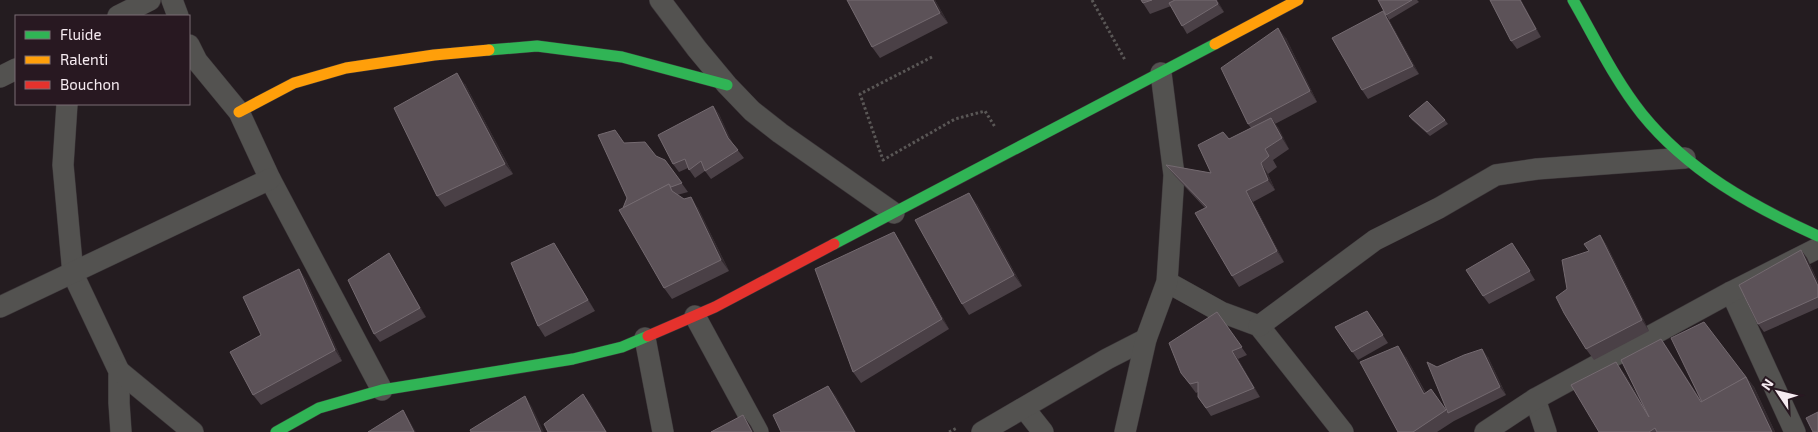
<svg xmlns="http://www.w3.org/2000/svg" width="1818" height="432" font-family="'Exo 2',sans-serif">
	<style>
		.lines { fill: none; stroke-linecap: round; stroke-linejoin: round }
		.street-casing { stroke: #3c3639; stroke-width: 22 }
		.fast-casing { stroke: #3c3639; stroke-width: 12 }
		.slow-casing { stroke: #3c3639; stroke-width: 12 }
		.jam-casing { stroke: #3c3639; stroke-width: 12 }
		.path { stroke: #5a5756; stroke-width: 3; stroke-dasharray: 2.5 2.5; stroke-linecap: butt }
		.street { stroke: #535250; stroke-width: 21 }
		.fast { stroke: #30b455; stroke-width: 11 }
		.slow { stroke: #ff9f0a; stroke-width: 11 }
		.jam { stroke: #e5322d; stroke-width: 11 }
		.wall { fill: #4a4046 }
		.shaded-wall { fill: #332a2f }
		.building { fill: #5c5258; stroke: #746a70 }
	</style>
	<rect width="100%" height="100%" fill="#241c20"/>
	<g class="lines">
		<defs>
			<g id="street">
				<path d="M172 0 178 16"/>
				<path d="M660 0 697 49 727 85 752 111 780 133 894 213"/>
				<path d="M118 16 150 0"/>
				<path d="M189 45 197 61 239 112 270 179 382 390"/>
				<path d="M0 77 16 69"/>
				<path d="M67 104 63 165 73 274 119 371V403L121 432"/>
				<path d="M1167 282 1221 312 1259 326 1343 432"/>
				<path d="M1731 292 1795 432"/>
				<path d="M0 307 270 179"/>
				<path d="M695 316 758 432"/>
				<path d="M1259 326 1375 240 1439 208 1496 175 1537 169 1685 158"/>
				<path d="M645 338 663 432"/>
				<path d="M119 371 193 432"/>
				<path d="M1535 399 1546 432"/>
				<path d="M1024 408 1043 432"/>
				<path d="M982 432 1107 359 1146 339"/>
				<path d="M1125 432 1146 339 1167 282 1174 175 1161 73"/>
				<path d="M1485 432 1535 399 1731 292 1818 248"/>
			</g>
			<g id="fast">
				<path d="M1573 0C1595 38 1614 79 1642 114 1688 171 1752 206 1818 236"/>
				<path d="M489 50 537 46 622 57 727 85"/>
				<path d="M834 244 1215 44"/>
				<path d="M276 432 319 408 382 390 573 359 622 347 648 336"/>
			</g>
			<g id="slow">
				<path d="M1215 44 1298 0"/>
				<path d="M239 112 294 83 346 68 434 55 489 50"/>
			</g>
			<path id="jam" d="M648 336 715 307 834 244"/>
		</defs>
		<use href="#street" class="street-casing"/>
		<use href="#fast" class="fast-casing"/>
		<use href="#slow" class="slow-casing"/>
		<use href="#jam" class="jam-casing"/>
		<g class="path">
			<path d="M1092 0 1125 60"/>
			<path d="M932 57 860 94 883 160 955 119 985 111 995 127"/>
			<path d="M949 432 957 428"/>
		</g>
		<use href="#street" class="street"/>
		<use href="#fast" class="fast"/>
		<use href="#slow" class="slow"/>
		<use href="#jam" class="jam"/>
	</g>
	<g class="wall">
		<path d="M847 0H935L948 23 880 58 872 47Z"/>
		<path d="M1141 0H1217L1224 12 1187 34 1171 6 1150 14Z"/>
		<path d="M1378 0H1417L1419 2 1389 20Z"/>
		<path d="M1521 0 1541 37 1517 49 1511 41Z"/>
		<path d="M1389 20 1419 74 1368 99 1362 90Z"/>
		<path d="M1286 38 1317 102 1275 124 1289 149 1273 160 1277 167 1268 174 1275 190 1253 202 1284 262 1239 287 1232 276 1205 208 1174 175 1166 165 1211 173 1229 139 1251 128 1248 124Z"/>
		<path d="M465 84 513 174 445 207 437 196Z"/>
		<path d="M713 106 719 114 732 143 744 158 711 179 705 171 695 178 688 168 679 172 673 164Z"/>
		<path d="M1409 116 1445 120 1448 124 1430 136 1412 120Z"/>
		<path d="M624 143 665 160 688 192 677 195 698 208 729 271 672 299 664 288 623 208 627 198Z"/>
		<path d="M977 204 1022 286 969 315 962 304Z"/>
		<path d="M894 232 901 243 949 329 861 383 853 372Z"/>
		<path d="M1600 235 1607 246 1649 331 1594 360 1586 349 1567 289 1589 251Z"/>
		<path d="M1512 243 1535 280 1489 304 1483 296Z"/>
		<path d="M1801 250 1807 258 1818 282V308L1764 332 1758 324Z"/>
		<path d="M561 254 595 311 545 337 538 326Z"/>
		<path d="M394 262 426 317 380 342 374 334Z"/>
		<path d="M299 269 306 280 342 361 261 405 253 395 261 335Z"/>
		<path d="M1367 311 1388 343 1358 360 1335 327Z"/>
		<path d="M1217 312 1247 355 1238 359 1260 397 1211 416 1198 397V392L1196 393 1181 373Z"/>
		<path d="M1661 339 1702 402 1746 377 1754 387 1775 432H1599L1624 373 1644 406Z"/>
		<path d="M1406 357 1426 393 1431 389 1448 413 1437 367 1488 357 1506 395 1454 421 1437 432H1398Z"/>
	</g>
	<g class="shaded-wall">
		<path d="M933 0H935L948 23 940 13Z"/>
		<path d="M1216 0H1217L1224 12 1218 4Z"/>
		<path d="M1520 0H1521L1541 37 1536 29Z"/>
		<path d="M1383 11 1389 20 1419 74 1413 66Z"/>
		<path d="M1278 28 1286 38 1317 102 1310 91Z"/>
		<path d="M457 73 465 84 513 174 505 164Z"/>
		<path d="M713 106 719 114 734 146 728 138Z"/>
		<path d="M1271 118 1279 128 1289 149 1282 138Z"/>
		<path d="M1261 163 1268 174 1275 190 1268 180Z"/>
		<path d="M1246 191 1253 202 1284 262 1277 251Z"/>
		<path d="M969 193 977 204 1022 286 1014 275Z"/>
		<path d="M691 197 698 208 729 271 721 260Z"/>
		<path d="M894 232 901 243 949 329 942 319Z"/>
		<path d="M1600 235 1607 246 1649 331 1642 320Z"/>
		<path d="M554 243 561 254 595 311 588 300Z"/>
		<path d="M1801 250 1807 258 1818 282V286Z"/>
		<path d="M389 253 394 262 426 317 420 308Z"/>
		<path d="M299 269 306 280 342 361 335 350Z"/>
		<path d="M1661 339 1669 350 1704 405 1701 402Z"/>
		<path d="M1398 346 1406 357 1432 405 1424 394Z"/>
		<path d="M1482 349 1488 357 1506 395 1500 387Z"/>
		<path d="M1232 351 1238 359 1260 397 1254 388Z"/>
		<path d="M1616 362 1624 373 1657 427 1649 417Z"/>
		<path d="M1746 377 1754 387 1775 432H1772Z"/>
		<path d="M828 386 836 396 856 432H855Z"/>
		<path d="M583 394 591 404 607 432H606Z"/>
		<path d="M525 396 532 407 544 432H541Z"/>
		<path d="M403 410 408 418 416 432H414Z"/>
		<path d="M743 415 751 426 754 432H752Z"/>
	</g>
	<g class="building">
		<path d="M847 0H933L940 13 872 47Z"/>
		<path d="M1141 0H1152L1143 3Z"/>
		<path d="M1175 0H1216L1218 4 1182 26 1169 3Z"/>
		<path d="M1378 0H1412L1386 15Z"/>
		<path d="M1490 0H1520L1536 29 1511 41Z"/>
		<path d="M1383 11 1413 66 1362 90 1332 38Z"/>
		<path d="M1278 28 1310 91 1248 124 1221 68Z"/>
		<path d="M457 73 505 164 437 196 394 108Z"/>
		<path d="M1427 101 1445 120 1427 132 1409 116Z"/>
		<path d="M713 106 728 138 738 150 705 171 701 161 689 170 685 159 673 164 658 135Z"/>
		<path d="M1271 118 1282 138 1265 149 1269 156 1261 163 1268 180 1246 191 1277 251 1232 276 1195 213 1207 207 1166 165 1211 173 1198 145 1223 132 1229 139Z"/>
		<path d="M615 130 624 143 645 142 656 156 665 160 682 183 671 187 669 184 623 208 627 198 598 135Z"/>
		<path d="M669 184 672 191 684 199 691 197 721 260 664 288 619 210Z"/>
		<path d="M969 193 1014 275 962 304 915 220Z"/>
		<path d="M894 232 942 319 853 372 815 269Z"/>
		<path d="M1600 235 1642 320 1586 349 1564 313 1556 297 1567 289 1562 260 1589 251 1584 244Z"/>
		<path d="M554 243 588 300 538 326 511 263Z"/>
		<path d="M1512 243 1530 271 1483 296 1466 270Z"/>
		<path d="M1801 250 1818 286V297L1758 324 1739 285Z"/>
		<path d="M389 253 420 308 374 334 348 280Z"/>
		<path d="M299 269 335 350 253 395 230 352 261 335 243 297Z"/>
		<path d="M1367 311 1383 335 1352 352 1335 327Z"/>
		<path d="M1217 312 1242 347 1232 351 1254 388 1206 408 1198 397V382L1190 384 1181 373 1169 343Z"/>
		<path d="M1704 322 1746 377 1702 402 1671 338Z"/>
		<path d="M1661 339 1701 402 1746 377 1772 432H1657L1655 428 1649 432H1599L1571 385 1616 362 1649 417 1621 360Z"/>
		<path d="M1398 346 1424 394 1431 389 1446 410 1413 432H1398L1360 362Z"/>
		<path d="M1482 349 1500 387 1448 413 1427 362 1437 367 1464 355Z"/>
		<path d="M828 386 855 432H781L773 415Z"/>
		<path d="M583 394 606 432H548L544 424Z"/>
		<path d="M525 396 541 432H471L470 430Z"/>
		<path d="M403 410 414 432H368Z"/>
		<path d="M1818 412V432H1813L1806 418Z"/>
		<path d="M743 415 752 432H711Z"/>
	</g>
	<rect x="15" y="15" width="175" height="90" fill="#281821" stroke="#7a6c74"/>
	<rect x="25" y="31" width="25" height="8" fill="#30b455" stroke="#7a6c74"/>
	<text x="60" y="40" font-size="15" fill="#f6ebf1">Fluide</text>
	<rect x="25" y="56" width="25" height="8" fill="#ff9f0a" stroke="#7a6c74"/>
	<text x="60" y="65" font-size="15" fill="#f6ebf1">Ralenti</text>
	<rect x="25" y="81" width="25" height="8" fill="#e5322d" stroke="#7a6c74"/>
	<text x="60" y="90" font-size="15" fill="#f6ebf1">Bouchon</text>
	<g transform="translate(1778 392) rotate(305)" stroke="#281821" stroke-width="4" paint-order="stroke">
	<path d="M0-4L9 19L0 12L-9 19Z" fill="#f6ebf1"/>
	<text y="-8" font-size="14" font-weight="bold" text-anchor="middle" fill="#f6ebf1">N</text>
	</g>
</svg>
